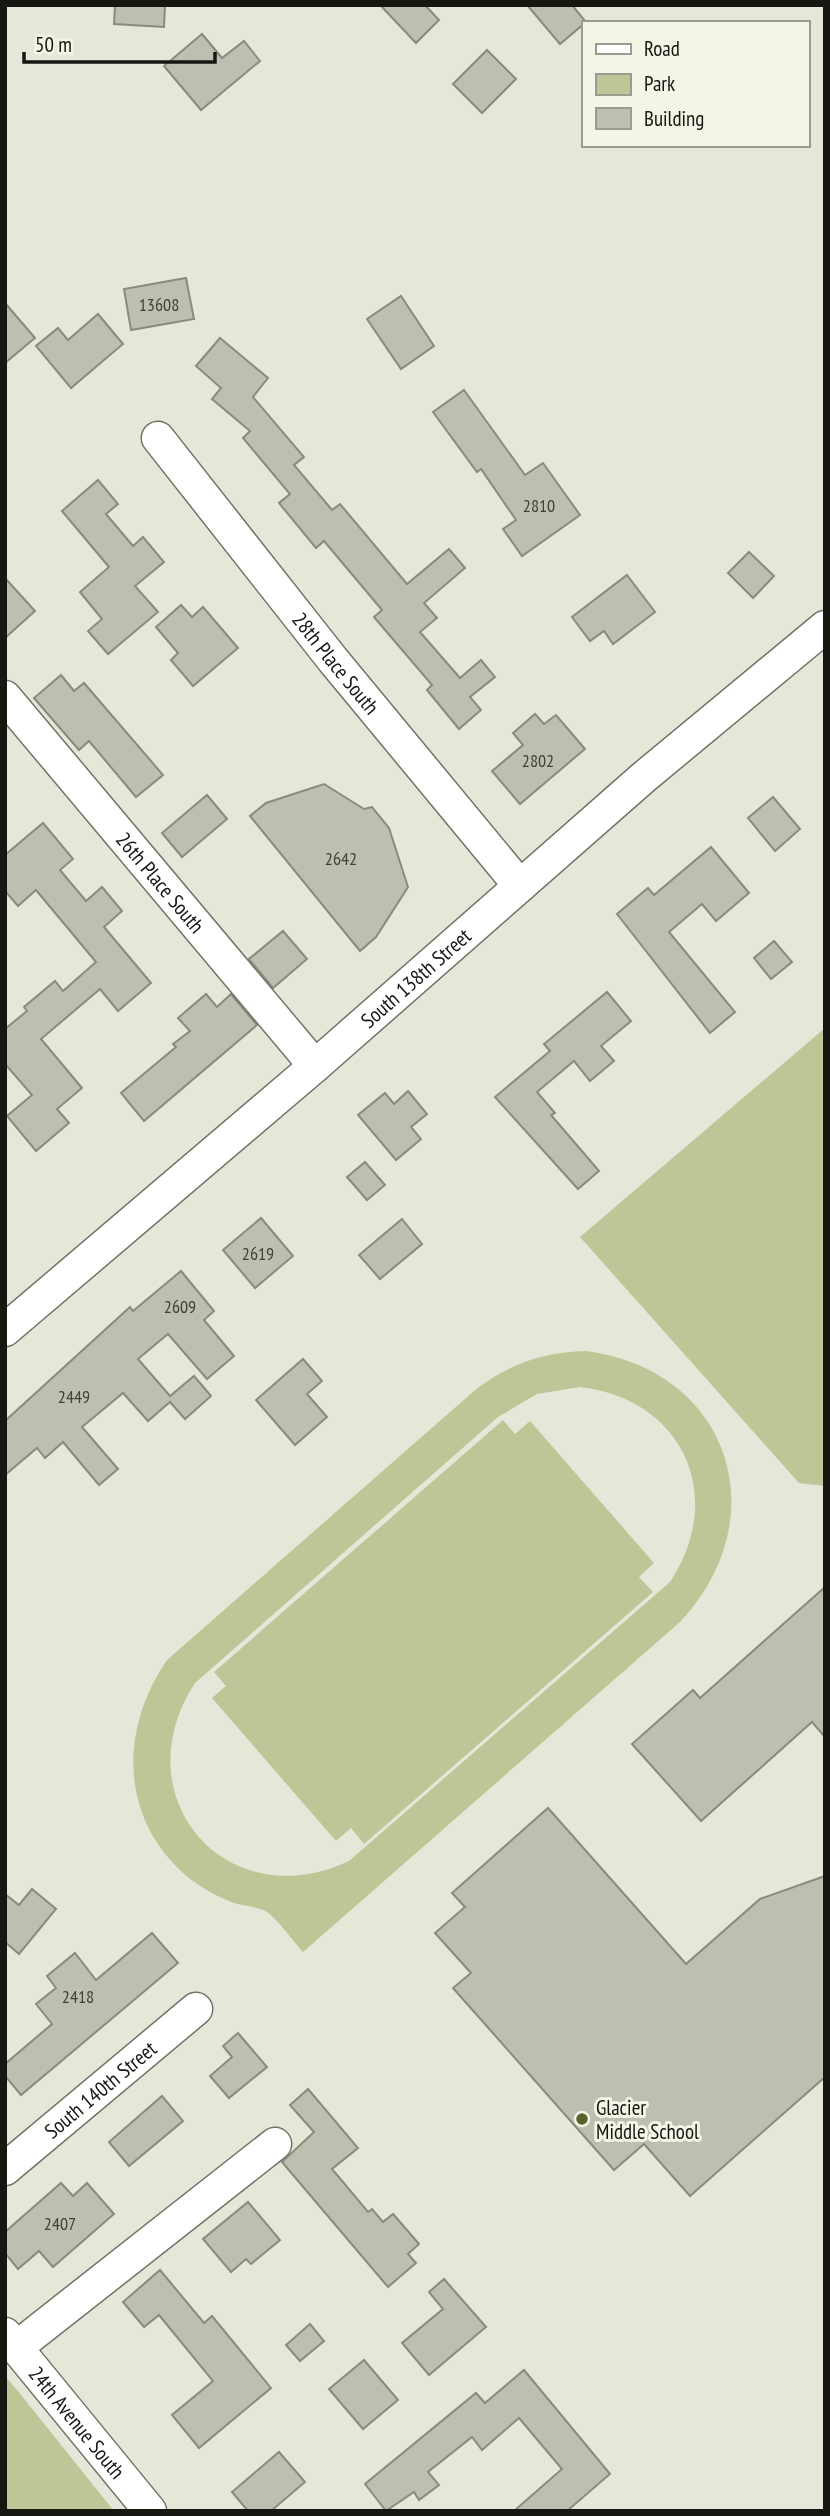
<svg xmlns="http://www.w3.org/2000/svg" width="830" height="2516" font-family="'PT Sans Narrow',sans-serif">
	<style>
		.green { fill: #c0c597; fill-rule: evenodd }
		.building { fill: #bdbfb1; stroke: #898b7d; stroke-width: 2 }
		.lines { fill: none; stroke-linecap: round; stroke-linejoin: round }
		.minor-casing { stroke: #727366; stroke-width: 35 }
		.minor { stroke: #fff; stroke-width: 32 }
		.poi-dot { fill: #5c602d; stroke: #f3f5e6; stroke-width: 2.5 }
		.labels { text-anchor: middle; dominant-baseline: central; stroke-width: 6; stroke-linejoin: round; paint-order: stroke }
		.number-label { font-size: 18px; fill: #40413a }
		.street-label { font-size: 21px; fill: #171712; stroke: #f3f5e6 }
		.poi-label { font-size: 21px; fill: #171712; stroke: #f3f5e6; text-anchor: start }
	</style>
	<rect width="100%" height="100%" fill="#e5e7d9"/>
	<g class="green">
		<path d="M825 1028V1486L799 1483 580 1237Z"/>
		<path d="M586 1351C730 1370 778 1517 680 1622L303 1952C292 1940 280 1922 267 1912 258 1906 241 1906 231 1902 216 1896 201 1887 189 1878 119 1820 119 1730 167 1660L474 1391C509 1364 542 1352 586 1351ZM580 1387C683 1399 727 1496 670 1582L349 1861C226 1919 121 1796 195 1683L498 1417 537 1394Z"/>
		<path d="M503 1420 515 1434 530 1421 654 1563 639 1577 653 1592 364 1844 351 1828 336 1841 212 1698 226 1686 214 1672Z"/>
		<path d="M5 2376 17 2390 114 2511H5Z"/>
	</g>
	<g class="building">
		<path d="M115 5H165L164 27 114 24Z"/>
		<path d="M380 5H425L439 20 416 43Z"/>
		<path d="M527 5H572L586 22 560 44Z"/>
		<path d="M202 34 222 58 244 41 260 61 201 110 164 66Z"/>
		<path d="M487 50 516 79 482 113 453 84Z"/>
		<path d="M186 278 194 319 131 330 124 289Z"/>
		<path d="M401 296 434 346 401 369 367 319Z"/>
		<path d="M5 303 35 338 5 363Z"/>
		<path d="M98 314 123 344 71 388 36 346 58 328 68 340Z"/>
		<path d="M220 338 268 378 253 397 304 457 294 465 332 510 340 504 407 584 449 549 465 568 424 603 437 618 420 632 460 678 481 660 495 677 470 697 481 710 459 729 427 690 432 685 374 617 382 610 324 541 316 548 279 503 290 494 243 438 250 431 212 399 221 388 196 366Z"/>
		<path d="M464 390 525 475 543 463 580 515 522 556 503 529 516 520 481 469 477 472 433 412Z"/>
		<path d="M98 480 118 504 106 514 133 546 143 537 164 562 135 586 158 612 108 654 88 631 102 619 80 592 109 567 62 511Z"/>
		<path d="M749 552 774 576 753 598 728 573Z"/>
		<path d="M627 575 655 612 613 644 604 631 590 641 572 617Z"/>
		<path d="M5 578 35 611 5 638Z"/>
		<path d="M181 605 192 617 203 607 238 648 193 686 171 660 178 653 156 627Z"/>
		<path d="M61 675 74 691 84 683 163 775 136 797 89 741 79 750 34 698Z"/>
		<path d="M535 714 544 724 556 715 585 749 520 804 492 771 523 745 513 733Z"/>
		<path d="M324 784 364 809 372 807 389 828 408 887 376 937 360 951 250 816 266 803Z"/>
		<path d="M207 795 227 819 182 857 162 833Z"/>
		<path d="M773 797 800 829 775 851 748 818Z"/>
		<path d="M43 823 73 859 60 870 86 901 102 887 122 911 104 927 151 983 118 1011 100 989 41 1039 82 1088 57 1109 69 1123 36 1151 7 1116 32 1095 5 1064V1029L27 1011 24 1007 55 981 63 991 96 962 36 890 18 906 5 891V855Z"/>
		<path d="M711 847 749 893 716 921 702 904 669 932 735 1012 710 1033 617 914 648 888 654 895Z"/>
		<path d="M283 931 307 959 273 988 249 959Z"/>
		<path d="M774 941 792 962 771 979 754 958Z"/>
		<path d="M607 992 631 1021 601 1046 614 1061 590 1081 574 1061 537 1092 555 1113 551 1115 599 1171 578 1189 495 1097 550 1051 544 1044Z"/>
		<path d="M206 994 217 1007 231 994 257 1025 144 1121 121 1093 176 1047 173 1044 190 1031 178 1018Z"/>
		<path d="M408 1091 427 1114 411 1127 421 1139 396 1160 358 1115 385 1093 394 1104Z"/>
		<path d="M365 1162 385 1185 367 1200 347 1177Z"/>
		<path d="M261 1218 293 1256 255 1288 223 1250Z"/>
		<path d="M402 1219 422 1244 380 1279 359 1255Z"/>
		<path d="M181 1271 214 1311 204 1320 234 1356 207 1379 168 1334 138 1359 170 1396 194 1376 211 1396 185 1419 170 1402 148 1421 123 1393 82 1427 118 1469 99 1485 63 1442 45 1458 37 1448 5 1475V1421L130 1307 133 1311Z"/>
		<path d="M303 1359 322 1381 307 1394 327 1417 295 1445 256 1400Z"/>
		<path d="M825 1587V1737L812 1722 701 1821 632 1744 693 1690 700 1698Z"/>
		<path d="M548 1808 686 1964 760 1899 825 1876V2077L690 2196 644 2144 614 2170 453 1988 471 1973 435 1933 465 1907 452 1893Z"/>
		<path d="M32 1889 56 1909 19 1954 5 1942V1894L19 1905Z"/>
		<path d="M152 1933 178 1963 21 2095 5 2076V2064L52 2024 36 2004 56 1988 47 1976 75 1953 96 1980Z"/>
		<path d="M238 2033 267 2067 229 2098 210 2076 232 2057 223 2046Z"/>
		<path d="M308 2089 358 2148 332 2169 368 2212 372 2209 383 2222 393 2214 419 2244 408 2254 416 2263 388 2287 282 2162 314 2132 290 2105Z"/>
		<path d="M162 2096 183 2121 129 2166 109 2142Z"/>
		<path d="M61 2183 73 2196 87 2183 114 2214 53 2267 39 2251 18 2269 5 2253V2232Z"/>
		<path d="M248 2202 280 2240 251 2264 246 2259 231 2272 203 2239Z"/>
		<path d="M160 2270 204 2323 212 2316 271 2388 199 2448 172 2415 213 2381 159 2315 144 2327 123 2302Z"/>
		<path d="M444 2279 486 2327 429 2375 402 2343 443 2309 429 2292Z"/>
		<path d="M310 2324 324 2341 300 2361 286 2345Z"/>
		<path d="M364 2360 398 2400 363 2429 329 2389Z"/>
		<path d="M524 2370 610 2474 567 2511H514L562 2469 519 2418 482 2450 472 2437 428 2472 439 2485 419 2500 414 2492 386 2511 365 2484 476 2393 485 2403Z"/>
		<path d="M279 2452 305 2482 271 2511H248L232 2492Z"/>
	</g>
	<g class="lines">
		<defs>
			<g id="minor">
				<path id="s1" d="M158 438 333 660 520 886"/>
				<path id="s2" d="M5 697 315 1066"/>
				<path id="s3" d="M5 1330 315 1066 644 777 825 627"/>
				<path id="s4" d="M5 2169 196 2009"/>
				<path id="s5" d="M5 2334 150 2511"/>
				<path d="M17 2347 275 2144"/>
			</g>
		</defs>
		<use href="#minor" class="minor-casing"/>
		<use href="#minor" class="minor"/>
	</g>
	<circle class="poi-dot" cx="582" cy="2119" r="7"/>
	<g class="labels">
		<g class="number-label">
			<text x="159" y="304">13608</text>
			<text x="539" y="505">2810</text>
			<text x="538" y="760">2802</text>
			<text x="341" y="858">2642</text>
			<text x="258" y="1253">2619</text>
			<text x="180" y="1306">2609</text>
			<text x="74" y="1396">2449</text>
			<text x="78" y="1996">2418</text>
			<text x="60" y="2223">2407</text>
		</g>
		<g class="street-label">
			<text stroke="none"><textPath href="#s1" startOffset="287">28th Place South</textPath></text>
			<text stroke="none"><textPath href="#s2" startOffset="242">26th Place South</textPath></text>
			<text stroke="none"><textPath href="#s3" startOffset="541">South 138th Street</textPath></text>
			<text stroke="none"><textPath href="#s4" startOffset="124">South 140th Street</textPath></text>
			<text stroke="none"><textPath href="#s5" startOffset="114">24th Avenue South</textPath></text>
		</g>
		<g class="poi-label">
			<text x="596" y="2107">Glacier<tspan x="596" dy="24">Middle School</tspan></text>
		</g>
	</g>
	<rect width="830" height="2516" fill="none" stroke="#171712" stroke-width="14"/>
	<rect x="582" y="21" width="228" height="126" fill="#f3f5e6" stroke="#9b9c91" stroke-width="2"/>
	<rect x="596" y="44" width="35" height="10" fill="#ffffff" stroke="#9b9c91" stroke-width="2"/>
	<text x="644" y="56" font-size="21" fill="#171712">Road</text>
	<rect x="596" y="74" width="35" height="21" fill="#c0c597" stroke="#9b9c91" stroke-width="2"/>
	<text x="644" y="91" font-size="21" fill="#171712">Park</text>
	<rect x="596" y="108" width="35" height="21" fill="#bdbfb1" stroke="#9b9c91" stroke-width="2"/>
	<text x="644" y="126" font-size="21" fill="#171712">Building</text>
	<path d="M24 52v10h191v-10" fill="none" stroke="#171712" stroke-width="3.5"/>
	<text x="35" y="52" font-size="21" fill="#171712" stroke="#f3f5e6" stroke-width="5" paint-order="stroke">50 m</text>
</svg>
